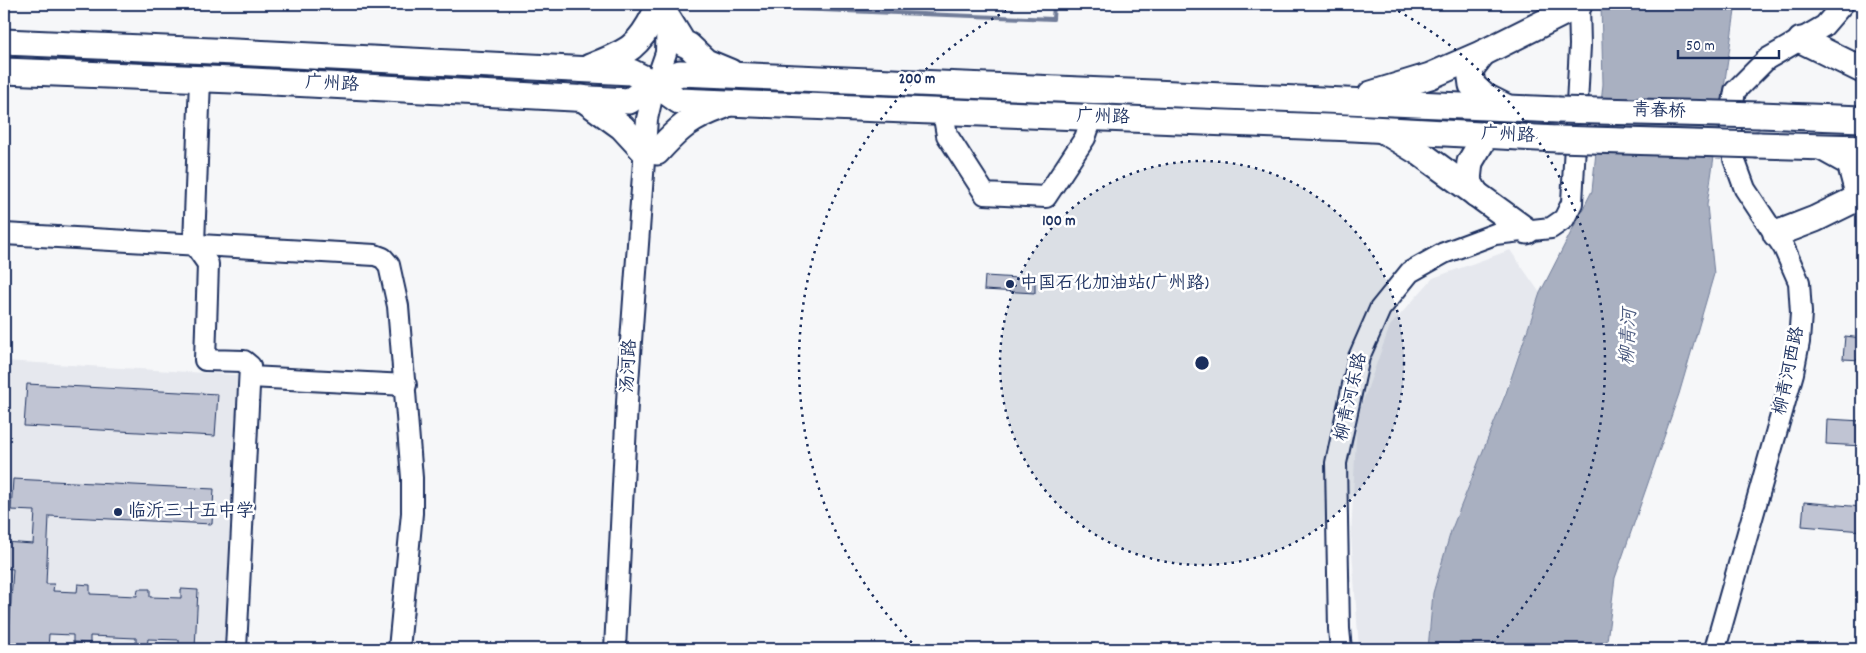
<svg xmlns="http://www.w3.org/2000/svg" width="1866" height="653" font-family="Dekko,'LXGW WenKai TC',sans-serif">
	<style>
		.built { fill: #e6e8ee }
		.water { fill: #a9b0c1; stroke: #707c99 }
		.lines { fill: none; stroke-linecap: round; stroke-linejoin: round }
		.stream { stroke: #707c99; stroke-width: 4 }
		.building { fill: #c0c4d3; stroke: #1b2f5e }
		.minor-casing { stroke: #1b2f5e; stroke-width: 24 }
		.major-casing { stroke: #1b2f5e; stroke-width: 29 }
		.minor { stroke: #fff; stroke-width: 20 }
		.major { stroke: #fff; stroke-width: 25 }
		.major-bridge-casing { stroke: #1b2f5e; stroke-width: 29; stroke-linecap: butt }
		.major-bridge { stroke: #fff; stroke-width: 25 }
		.ring { fill: none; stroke: #1b2f5e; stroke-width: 2.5; stroke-dasharray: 2.5 5 }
		.poi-dot { fill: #1b2f5e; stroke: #fff; stroke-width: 2 }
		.labels { text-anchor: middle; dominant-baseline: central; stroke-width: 5; stroke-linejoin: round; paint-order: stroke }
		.street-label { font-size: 18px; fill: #1b2f5e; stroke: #fff }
		.poi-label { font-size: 18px; fill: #1b2f5e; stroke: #fff; text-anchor: start }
		.water-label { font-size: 19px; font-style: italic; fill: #4d5c81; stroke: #fff }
		.centre { fill: #1b2f5e; stroke: #fff; stroke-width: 2.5 }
		.ring-label { font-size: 15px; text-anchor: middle; font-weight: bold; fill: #1b2f5e; stroke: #fff; stroke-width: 5; stroke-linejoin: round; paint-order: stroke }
	</style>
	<rect width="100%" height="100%" fill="#f6f7f9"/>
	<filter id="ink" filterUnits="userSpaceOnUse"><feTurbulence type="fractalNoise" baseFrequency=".02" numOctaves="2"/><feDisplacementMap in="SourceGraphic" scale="10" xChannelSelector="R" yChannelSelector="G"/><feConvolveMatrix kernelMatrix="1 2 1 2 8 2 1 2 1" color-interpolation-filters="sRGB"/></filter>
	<g filter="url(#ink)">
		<g class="built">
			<path d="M1510 250 1540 293 1433 593 1428 649H1359L1351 536 1357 418 1390 326 1433 278Z"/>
			<path d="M4 361 239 375 224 649H4Z"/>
		</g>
		<path class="water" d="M1601 4H1736L1707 205 1714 274 1679 394 1615 578 1606 649H1428L1433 593 1451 531 1506 393 1540 293 1592 191 1603 84Z"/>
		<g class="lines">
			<path class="stream" d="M743 7 1053 19 1054 4"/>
		</g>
		<g class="building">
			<path d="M985 276 1035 279V293L984 290Z"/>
			<path d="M1845 336 1862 338V360L1843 359Z"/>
			<path d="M27 384 218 394 215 436 24 426Z"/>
			<path d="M1827 419 1862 421V446L1826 444Z"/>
			<path d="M13 479 214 489 212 524 49 516 46 584H54L53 591 77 592 78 584 90 585V594L137 596 138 589H150V597L181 598V589L198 590 195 648H179V640L148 639 147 647 136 646V638L90 636V643L73 642V635L49 634 48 649H8L13 569 4 568V542L33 544 35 511 11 510Z"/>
			<path d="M1804 502 1862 507V531L1802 526Z"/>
		</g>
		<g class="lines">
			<defs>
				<g id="minor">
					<path d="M200 79 194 244 208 264 205 360 244 361 250 366 236 649"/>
					<path d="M943 112 947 135 985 194 1046 197 1085 138 1092 118"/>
					<path d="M4 234 375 255 383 258 389 265 398 306 412 478V513L399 649"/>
					<path d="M250 377 406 385"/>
					<path d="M615 649 628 383 647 119 655 84 666 53 667 4"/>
					<path d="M1341 649 1339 629 1336 463 1359 357 1380 309 1410 272 1444 253 1495 234 1551 228 1564 219 1572 203 1580 45 1579 4"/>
					<path d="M1715 649 1793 373 1799 342 1801 313 1799 282 1784 248 1745 189 1734 159 1730 122 1735 91 1767 59 1824 26 1843 4"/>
				</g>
				<g id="major">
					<path d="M667 17 683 43 689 46 706 62 730 72"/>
					<path d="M1801 40 1862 70"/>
					<path d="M4 42 235 52 631 72 655 84 679 101 1353 128 1557 139"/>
					<path d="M1483 53 1470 70 1472 85 1484 96 1504 106"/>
					<path d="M590 67C626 52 637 50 655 14"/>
					<path d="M4 71 233 80 629 101 655 84 680 73 1558 110"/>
					<path d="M1371 94 1430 76 1483 53 1579 5"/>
					<path d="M582 98 622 127 645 152"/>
					<path d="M1760 115 1862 119"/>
					<path d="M1384 131 1420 153 1527 231"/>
					<path d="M1758 145 1862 148"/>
					<path d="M1823 148 1850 163 1859 197"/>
					<path d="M657 152C680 127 690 118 723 106"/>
					<path d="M1476 194 1468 180 1470 162 1486 135"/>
					<path d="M1776 234 1815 219 1862 196"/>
				</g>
			</defs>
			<use href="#minor" class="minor-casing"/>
			<use href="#major" class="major-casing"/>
			<use href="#minor" class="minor"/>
			<use href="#major" class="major"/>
			<defs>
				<g id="major-bridge">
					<path d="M1558 110 1760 115"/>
					<path d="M1557 139 1758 145"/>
				</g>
			</defs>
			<use href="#major-bridge" class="major-bridge-casing"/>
			<use href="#major-bridge" class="major-bridge"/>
		</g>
	</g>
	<circle cx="1202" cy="363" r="202" fill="#1b2f5e" fill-opacity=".12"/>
	<g class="ring">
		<circle cx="1202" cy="363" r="202"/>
		<path d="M917 648A403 403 0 0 1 1019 4M1385 4A403 403 0 0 1 1487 648"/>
	</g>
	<g class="poi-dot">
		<circle cx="1010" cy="284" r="5"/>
		<circle cx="118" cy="512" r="5"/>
	</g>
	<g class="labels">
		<g class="street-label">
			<text transform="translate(332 85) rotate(3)">广州路</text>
			<text transform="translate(1659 112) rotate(2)">青春桥</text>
			<text transform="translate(1103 118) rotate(2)">广州路</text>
			<text transform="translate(1508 136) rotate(3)">广州路</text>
			<text transform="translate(630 366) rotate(-87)">汤河路</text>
			<text transform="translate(1790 371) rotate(-78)">柳青河西路</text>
			<text transform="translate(1352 397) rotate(-77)">柳青河东路</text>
		</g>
		<g class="poi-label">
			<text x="1020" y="284">中国石化加油站(广州路)</text>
			<text x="128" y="512">临沂三十五中学</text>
		</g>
		<g class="water-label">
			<text transform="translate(1630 337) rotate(-87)">柳青河</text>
		</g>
	</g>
	<circle cx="1202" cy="363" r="8" class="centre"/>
	<g class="ring-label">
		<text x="917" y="83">200 m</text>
		<text x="1059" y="225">100 m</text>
	</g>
	<rect width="1866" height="653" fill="none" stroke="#fff" stroke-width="20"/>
	<rect x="10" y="10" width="1846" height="633" fill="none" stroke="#1b2f5e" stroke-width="2" filter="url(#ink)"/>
	<path d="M1678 50v8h101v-8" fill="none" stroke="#1b2f5e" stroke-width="2.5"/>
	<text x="1686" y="50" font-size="15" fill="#1b2f5e" stroke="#ffffff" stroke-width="4" paint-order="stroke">50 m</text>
</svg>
